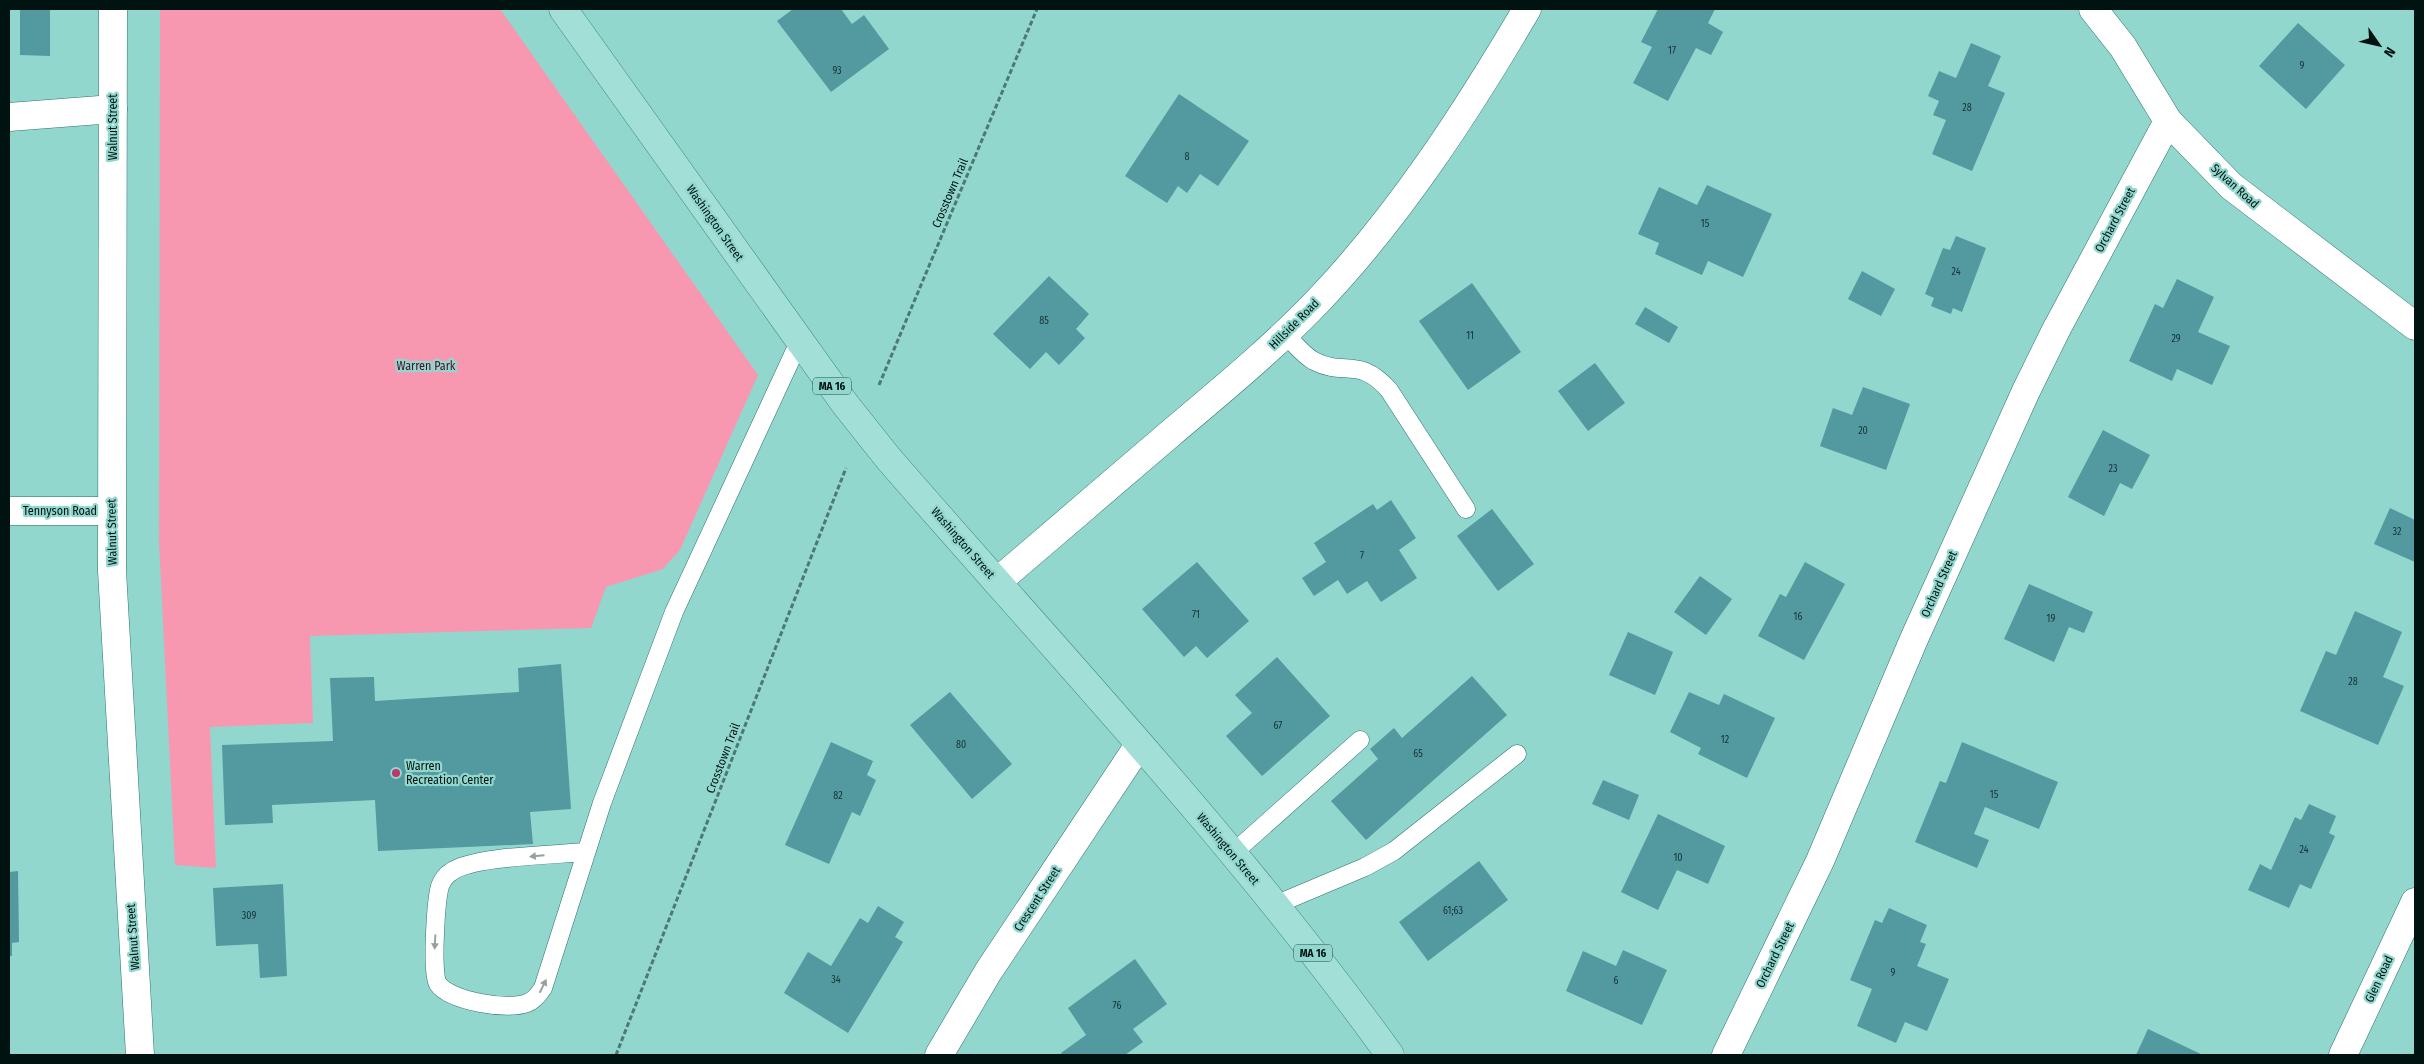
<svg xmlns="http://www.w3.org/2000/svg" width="2424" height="1064" font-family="'Fira Sans Condensed',sans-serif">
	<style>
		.green { fill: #f898b0 }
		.building { fill: #5399a0 }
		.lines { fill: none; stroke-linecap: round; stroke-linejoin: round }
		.lane-casing { stroke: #2d736a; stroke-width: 19 }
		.street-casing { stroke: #2d736a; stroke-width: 29 }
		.secondary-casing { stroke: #2d736a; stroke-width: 29 }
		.primary-casing { stroke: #408a80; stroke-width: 29 }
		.path { stroke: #4c7973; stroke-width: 3; stroke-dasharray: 5 2.5; stroke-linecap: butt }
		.lane { stroke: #fff; stroke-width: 18 }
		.street { stroke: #fff; stroke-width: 28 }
		.secondary { stroke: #fff; stroke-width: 28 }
		.primary { stroke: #a1dfd7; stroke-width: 28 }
		.oneway { fill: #99a19f }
		.poi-dot { fill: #c13567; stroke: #92d7cd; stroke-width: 2 }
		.labels { text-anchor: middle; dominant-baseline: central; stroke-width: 4.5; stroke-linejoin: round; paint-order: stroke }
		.number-label { font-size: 10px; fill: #153434 }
		.shield { fill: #92d7cd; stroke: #2c4e49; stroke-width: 1 }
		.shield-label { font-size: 11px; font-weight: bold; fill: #001310 }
		.street-label { font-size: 12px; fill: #001310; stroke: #92d7cd }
		.park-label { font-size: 12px; fill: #550a27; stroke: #92d7cd }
		.poi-label { font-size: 12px; fill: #001310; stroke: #92d7cd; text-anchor: start }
	</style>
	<rect width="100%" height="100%" fill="#92d7cd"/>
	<path class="green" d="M160 9H500L758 375 680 550 663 569 606 587 591 628 310 636 313 723 210 727 216 868 175 865 159 541Z"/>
	<g class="building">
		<path d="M20 9H50V56L20 55Z"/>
		<path d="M793 9H841L852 24 864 15 889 49 831 92 777 21Z"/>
		<path d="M1658 9H1715L1708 23 1723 32 1711 55 1696 48 1668 101 1633 83 1652 47 1641 42Z"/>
		<path d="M2298 23 2345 65 2306 109 2259 66Z"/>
		<path d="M1971 43 2001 56 1988 86 2005 93 1972 171 1932 154 1946 120 1933 115 1939 101 1928 96 1939 71 1956 78Z"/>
		<path d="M1179 94 1249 141 1218 186 1200 174 1187 193 1178 186 1167 203 1125 176Z"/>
		<path d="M1707 185 1772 214 1743 277 1708 261 1702 275 1655 254 1659 243 1638 234 1659 187 1697 205Z"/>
		<path d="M1956 236 1986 248 1962 312 1953 308 1951 314 1931 306 1934 298 1925 294 1943 248 1950 250Z"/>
		<path d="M1862 271 1895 289 1881 316 1848 299Z"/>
		<path d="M1049 276 1089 314 1076 329 1085 338 1059 365 1046 352 1030 369 993 334Z"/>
		<path d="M2177 279 2214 297 2198 332 2230 346 2212 385 2177 369 2172 381 2129 361 2155 304 2163 308Z"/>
		<path d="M1472 283 1521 352 1468 390 1419 321Z"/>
		<path d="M1645 307 1678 327 1669 343 1635 324Z"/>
		<path d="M1595 363 1625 403 1588 431 1558 391Z"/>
		<path d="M1863 387 1910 404 1886 470 1820 446 1833 408 1852 415Z"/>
		<path d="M2103 430 2150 455 2132 489 2120 483 2104 516 2068 497Z"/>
		<path d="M1391 500 1416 538 1399 550 1417 578 1381 602 1367 581 1347 594 1338 580 1314 596 1302 578 1326 562 1314 543 1373 504 1377 510Z"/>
		<path d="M2390 508 2415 520V562L2374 544Z"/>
		<path d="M1492 509 1534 564 1498 591 1457 536Z"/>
		<path d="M1197 562 1249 621 1207 658 1196 646 1184 657 1142 609Z"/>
		<path d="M1805 562 1845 584 1804 660 1758 636 1780 594 1786 597Z"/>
		<path d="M1700 576 1732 599 1706 635 1674 612Z"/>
		<path d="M2029 584 2093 612 2084 633 2069 627 2054 662 2004 639Z"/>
		<path d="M2355 611 2402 632 2383 677 2404 686 2378 745 2300 711 2326 651 2336 655Z"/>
		<path d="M1628 632 1673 652 1655 695 1609 675Z"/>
		<path d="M1277 657 1330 716 1262 776 1226 736 1252 713 1235 695Z"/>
		<path d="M561 664 571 809 530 812 533 844 378 851 375 800 272 805 273 823 225 825 222 745 333 741 330 678 374 677 375 701 519 692 518 668Z"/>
		<path d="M1472 676 1507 715 1366 840 1331 801 1378 759 1370 749 1394 728 1402 738Z"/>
		<path d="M950 692 1012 764 972 799 910 725Z"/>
		<path d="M1689 692 1719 705 1724 694 1775 718 1747 778 1698 754 1701 748 1670 732Z"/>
		<path d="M831 742 873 761 867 775 876 780 860 816 852 812 829 864 785 845Z"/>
		<path d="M1962 742 2058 782 2039 829 1985 807 1974 834 1989 840 1977 868 1915 842 1940 781 1946 783Z"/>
		<path d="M1603 780 1639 795 1629 820 1592 804Z"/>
		<path d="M2309 804 2336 816 2329 833 2335 836 2311 889 2300 884 2289 908 2248 890 2260 864 2271 870 2295 817 2301 820Z"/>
		<path d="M1658 814 1725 846 1708 884 1677 870 1658 910 1621 892Z"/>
		<path d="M1479 861 1508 900 1428 961 1399 922Z"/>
		<path d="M18 871 19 942 12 943V956H9V872Z"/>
		<path d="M283 884 287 976 260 978 258 944 216 946 213 888Z"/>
		<path d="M878 906 904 922 895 937 903 942 848 1033 784 993 808 952 831 966 860 918 868 923Z"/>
		<path d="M1889 908 1927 925 1920 942 1926 944 1917 966 1949 979 1927 1031 1905 1022 1896 1043 1857 1026 1872 989 1850 980 1875 920 1882 923Z"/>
		<path d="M1623 950 1667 970 1642 1025 1566 991 1583 951 1616 966Z"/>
		<path d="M1135 959 1167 1004 1133 1029 1143 1042 1125 1055H1062L1061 1053 1086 1035 1068 1008Z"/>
		<path d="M2148 1029 2203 1055H2136Z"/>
	</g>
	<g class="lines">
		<defs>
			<g id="lane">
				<path d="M1285 334C1294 343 1303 355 1314 361 1345 377 1359 356 1389 390L1466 509"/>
				<path d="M585 852C556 855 472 856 451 872 446 875 442 881 440 886 436 900 431 973 438 984 450 1001 508 1011 527 1003 534 1001 539 994 543 988L602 803 674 612 799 342"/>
				<path d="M1232 854 1360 740"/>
				<path d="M1275 905 1365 867 1394 851 1517 754"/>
			</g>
			<g id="street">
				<path d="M2093 9 2123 47 2168 121 2231 186 2415 326"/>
				<path d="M9 117 113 109"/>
				<path d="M9 511H111"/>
				<path d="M997 582C1055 532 1113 483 1171 433 1222 390 1272 349 1318 301 1400 215 1467 111 1527 9"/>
				<path d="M939 1055 988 972 1139 745"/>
				<path d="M1726 1055 1820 861 1914 639 2026 391 2056 330 2168 121"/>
			</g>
			<g id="secondary">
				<path d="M113 9 112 571 140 1055"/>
				<path d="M2343 1055 2415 902"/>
			</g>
			<path id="primary" d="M563 9 845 404 888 458C1058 654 1238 844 1390 1055"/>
		</defs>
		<use href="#lane" class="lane-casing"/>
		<use href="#street" class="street-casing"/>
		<use href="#secondary" class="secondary-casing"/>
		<use href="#primary" class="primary-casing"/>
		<g class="path">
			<path d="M879 385 1037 9"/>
			<path d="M616 1055 846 468"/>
		</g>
		<use href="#lane" class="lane"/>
		<use href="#street" class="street"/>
		<use href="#secondary" class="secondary"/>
		<use href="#primary" class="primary"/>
	</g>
	<defs><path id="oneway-solid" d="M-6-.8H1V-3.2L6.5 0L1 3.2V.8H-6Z" transform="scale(1.25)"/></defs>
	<g class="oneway">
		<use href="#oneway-solid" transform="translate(537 856) rotate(175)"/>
		<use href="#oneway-solid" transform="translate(435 942) rotate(93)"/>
		<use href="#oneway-solid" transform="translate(543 986) rotate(-64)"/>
	</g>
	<circle class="poi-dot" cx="396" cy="773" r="5"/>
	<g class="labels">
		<g class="number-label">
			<text x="1672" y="51">17</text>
			<text x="2302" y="66">9</text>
			<text x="837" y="71">93</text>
			<text x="1967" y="108">28</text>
			<text x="1187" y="157">8</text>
			<text x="1705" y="224">15</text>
			<text x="1956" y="272">24</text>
			<text x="1044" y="321">85</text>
			<text x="1470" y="336">11</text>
			<text x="2176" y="339">29</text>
			<text x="1863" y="431">20</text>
			<text x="2113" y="469">23</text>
			<text x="2397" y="532">32</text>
			<text x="1362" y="556">7</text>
			<text x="1196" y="615">71</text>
			<text x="1798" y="617">16</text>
			<text x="2051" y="619">19</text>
			<text x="2353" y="682">28</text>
			<text x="1278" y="726">67</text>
			<text x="1725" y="740">12</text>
			<text x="961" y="745">80</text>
			<text x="1418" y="754">65</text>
			<text x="1994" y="795">15</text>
			<text x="838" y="796">82</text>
			<text x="2304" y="850">24</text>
			<text x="1678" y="858">10</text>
			<text x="1453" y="911">61;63</text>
			<text x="249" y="916">309</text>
			<text x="1893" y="973">9</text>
			<text x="836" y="980">34</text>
			<text x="1616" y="981">6</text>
			<text x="1117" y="1006">76</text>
		</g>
		<g class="shield">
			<rect x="813" y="377.5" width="38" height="17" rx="4"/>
			<rect x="1294" y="944.5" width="38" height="17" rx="4"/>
		</g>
		<g class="shield-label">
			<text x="832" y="386">MA 16</text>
			<text x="1313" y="953">MA 16</text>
		</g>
		<g class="street-label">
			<text transform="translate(113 127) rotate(-90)">Walnut Street</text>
			<text transform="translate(2235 186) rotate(42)">Sylvan Road</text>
			<text transform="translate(950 193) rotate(-67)">Crosstown Trail</text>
			<text transform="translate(2115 220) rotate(-62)">Orchard Street</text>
			<text transform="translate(715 223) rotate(55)">Washington Street</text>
			<text transform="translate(1294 324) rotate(-45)">Hillside Road</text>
			<text x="60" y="511">Tennyson Road</text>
			<text transform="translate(112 532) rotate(-91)">Walnut Street</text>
			<text transform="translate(963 543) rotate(49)">Washington Street</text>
			<text transform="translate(1939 584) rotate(-66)">Orchard Street</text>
			<text transform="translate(723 758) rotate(-69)">Crosstown Trail</text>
			<text transform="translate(1228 849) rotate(50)">Washington Street</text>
			<text transform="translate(1037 899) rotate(-57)">Crescent Street</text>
			<text transform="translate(133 937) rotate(-94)">Walnut Street</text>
			<text transform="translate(1775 955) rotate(-64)">Orchard Street</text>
			<text transform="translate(2379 979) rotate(-65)">Glen Road</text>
		</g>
		<g class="park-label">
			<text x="426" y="366">Warren Park</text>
		</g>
		<g class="poi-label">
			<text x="406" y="766">Warren<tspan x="406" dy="14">Recreation Center</tspan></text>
		</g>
	</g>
	<rect width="2424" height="1064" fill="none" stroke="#001310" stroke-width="20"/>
	<g transform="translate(2379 45) rotate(124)" stroke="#92d7cd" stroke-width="4" paint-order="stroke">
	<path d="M0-4L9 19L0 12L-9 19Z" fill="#001310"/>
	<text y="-8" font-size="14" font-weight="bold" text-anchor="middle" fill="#001310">N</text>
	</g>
</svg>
